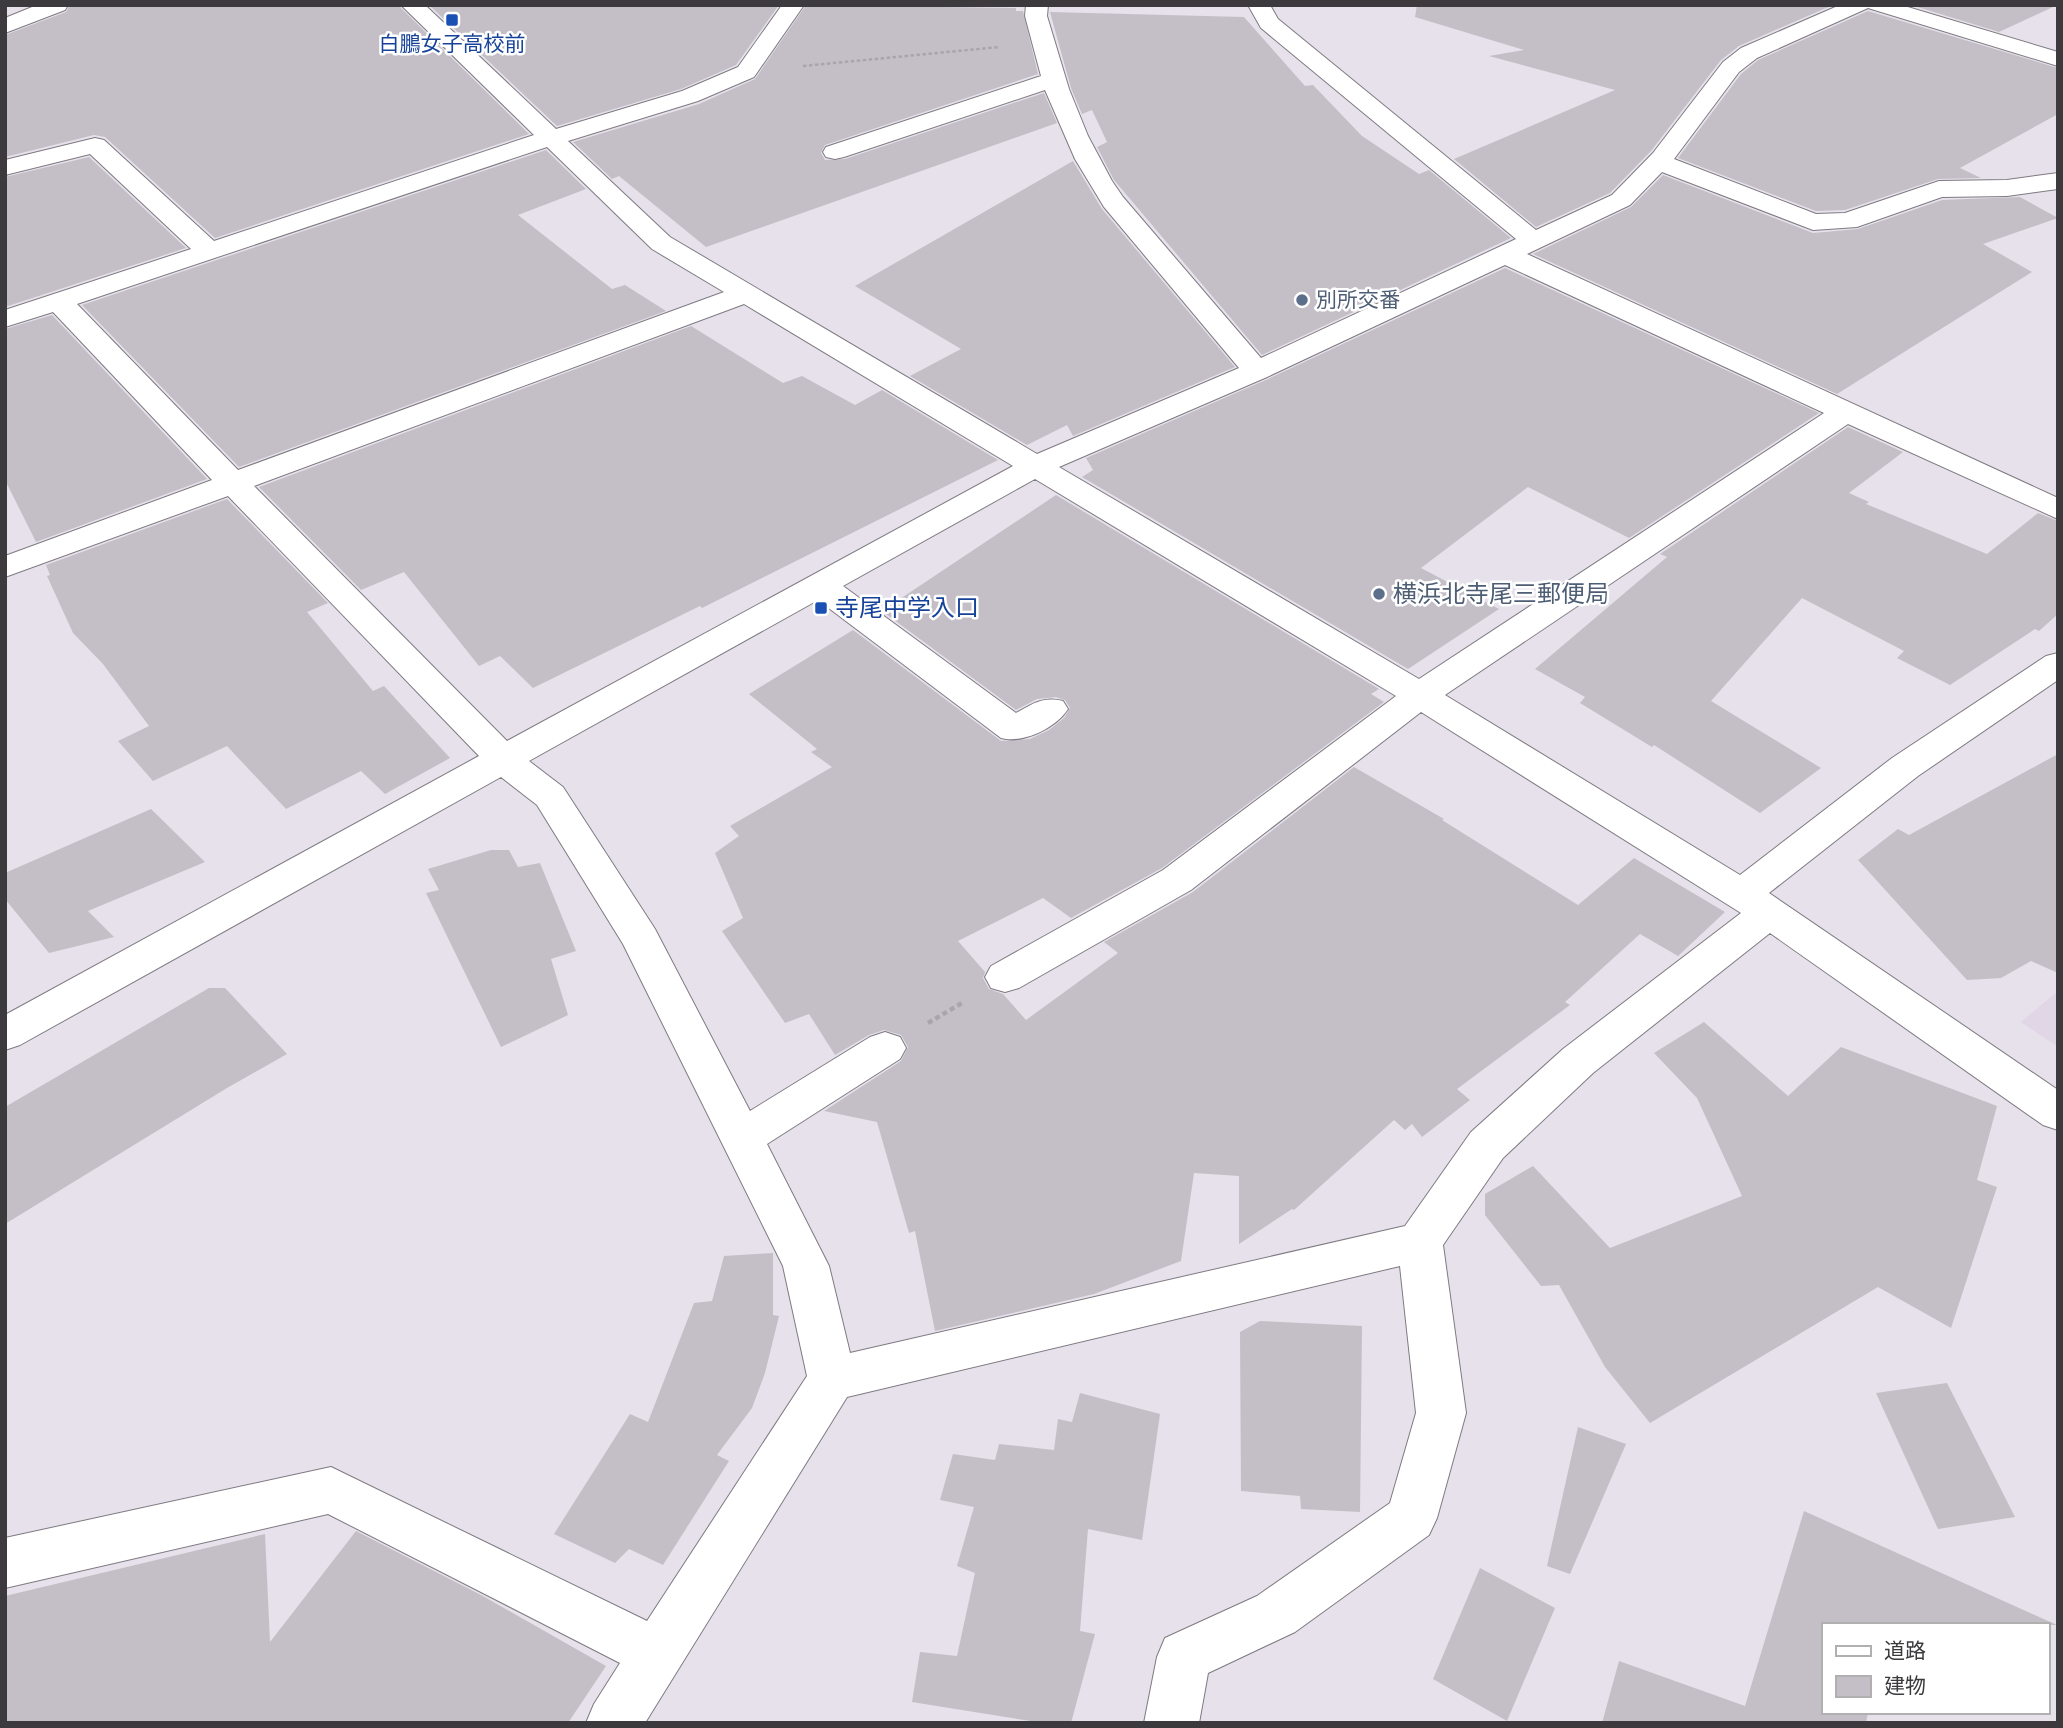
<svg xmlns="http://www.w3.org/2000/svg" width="2063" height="1728" font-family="Bitter,'Noto Sans JP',serif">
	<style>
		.built { fill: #e0d6e6 }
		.building { fill: #c4bfc7 }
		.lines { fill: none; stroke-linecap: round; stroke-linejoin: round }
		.minor-casing { stroke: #7f7a82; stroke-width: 2 }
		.path-far1 { stroke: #a9a5ab; stroke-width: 2.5; stroke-dasharray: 3.5 2.5; stroke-linecap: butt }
		.path { stroke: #a9a5ab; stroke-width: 4.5; stroke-dasharray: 5 3.5; stroke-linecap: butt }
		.minor { fill: #fff; fill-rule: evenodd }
		.transit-dot { fill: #1a4fb4; stroke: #fff; stroke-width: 2.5 }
		.service-dot { fill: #5c6f8a; stroke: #fff; stroke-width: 2.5 }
		.labels { text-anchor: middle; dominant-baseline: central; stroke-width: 5; stroke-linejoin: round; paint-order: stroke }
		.far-transit-label { font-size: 21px; fill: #164399; stroke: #fff }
		.far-service-label { font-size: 21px; fill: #4e5e75; stroke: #fff; text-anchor: start }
		.service-label { font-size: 24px; fill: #4e5e75; stroke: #fff; text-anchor: start }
		.transit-label { font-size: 24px; fill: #164399; stroke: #fff; text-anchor: start }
	</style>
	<rect width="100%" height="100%" fill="#e6e1ea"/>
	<path class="built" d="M2058 991V1047L2021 1022Z"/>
	<g class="building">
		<path d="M70 5H398L529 134 215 238 105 137 94 135 5 157V35L66 12Z"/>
		<path d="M429 5H779L736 65 681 89 557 126Z"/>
		<path d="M806 5 1016 8V11H1023L1038 74 825 145 821 153 825 160 845 159 1044 93 1057 123 706 247 619 176 612 179 573 142 699 104 755 79Z"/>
		<path d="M1417 5H1833L1739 46 1721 60 1651 151 1610 193 1536 227 1454 159 1615 90 1489 56 1524 50 1415 17Z"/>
		<path d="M1911 5H2057L1999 32Z"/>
		<path d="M1868 11 2058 68V114L1960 168 1981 178 1938 179 1845 210 1816 211 1678 158 1741 74 1758 60Z"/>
		<path d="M1050 12 1244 17 1305 86 1313 85 1362 136 1419 174 1429 170 1511 238 1262 355 1114 180 1097 147 1107 142 1092 110 1082 114 1071 88Z"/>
		<path d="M546 150 586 189 518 215 612 289 625 285 666 311 239 467 82 305Z"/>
		<path d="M89 157 186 248 5 307V177Z"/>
		<path d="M1073 161 1102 209 1235 367 1073 436 1067 425 1027 445 910 376 961 349 855 286Z"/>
		<path d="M1663 175 1813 233 1858 229 1942 200 2020 197 2058 218 1983 244 2032 272 1837 394 1533 254 1631 207Z"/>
		<path d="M1505 268 1819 413 1629 538 1528 487 1421 568 1499 609 1408 669 1082 477 1093 470 1086 458 1268 379Z"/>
		<path d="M52 315 207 479 36 542 5 480V329Z"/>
		<path d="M691 326 783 383 802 376 855 405 882 390 998 460 702 608 700 606 533 688 500 656 479 666 404 572 361 590 259 487Z"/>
		<path d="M1848 427 1903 452 1849 493 1869 502 1866 504 1987 554 2038 513 2058 521V614L2039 631 2035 629 1950 685 1897 658 1904 651 1802 598 1711 701 1821 768 1760 813 1654 745 1652 747 1580 703 1585 697 1535 669 1667 557 1660 554Z"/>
		<path d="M1056 495 1379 689 1371 694 1384 702 1162 868 1071 918 1043 898 958 941 985 972 983 978 989 989 1003 994 1026 1020 1118 953 1104 942 1193 892 1354 767 1444 819 1442 820 1578 905 1634 858 1725 912 1678 956 1640 934 1565 1002 1570 1005 1457 1089 1470 1100 1422 1137 1412 1124 1405 1130 1394 1120 1294 1210 1292 1209 1239 1244V1176L1194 1173 1181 1261 1094 1294 935 1331 915 1231 909 1233 877 1122 824 1111 901 1061 908 1047 901 1035 884 1030 869 1035 835 1055 809 1014 785 1023 722 931 743 918 715 853 739 836 730 826 832 767 811 752 817 749 749 694 853 630 1001 741 1030 739 1049 730 1064 718 1070 708 1065 700 1056 697 1037 699 1016 710 882 611Z"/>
		<path d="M227 499 328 603 307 612 373 691 384 686 450 758 385 794 361 771 286 809 227 746 153 781 118 741 149 726 103 664 73 633 47 576 50 575 46 565Z"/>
		<path d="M2058 754V973L2031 961 2001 978 1967 980 1858 860 1898 829 1909 835Z"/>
		<path d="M151 809 205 862 88 911 114 937 49 953 5 899V873Z"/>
		<path d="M491 850H509L518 867 540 863 576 951 551 959 568 1015 501 1047 426 893 439 890 428 869Z"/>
		<path d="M209 988H225L287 1054 227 1088 5 1224V1107Z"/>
		<path d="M1704 1022 1788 1096 1841 1047 1997 1106 1977 1180 1997 1187 1951 1328 1878 1287 1650 1423 1605 1367 1559 1285 1541 1286 1485 1215V1194L1533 1166 1610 1248 1742 1196 1697 1098 1654 1053Z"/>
		<path d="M773 1253V1315L779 1316 765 1373 752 1408 717 1455 729 1461 663 1565 629 1549 615 1563 554 1534 630 1414 648 1422 694 1303 712 1301 724 1256Z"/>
		<path d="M1260 1321 1362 1326 1360 1512 1301 1509 1300 1496 1241 1491 1240 1332Z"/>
		<path d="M1947 1383 2015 1517 1938 1529 1876 1393Z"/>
		<path d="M1080 1393 1160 1414 1142 1540 1088 1529 1080 1631 1095 1634 1071 1723H1043L912 1702 920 1652 957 1656 975 1573 957 1566 974 1507 940 1500 953 1454 995 1460 999 1444 1054 1450 1058 1419 1072 1422Z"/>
		<path d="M1578 1427 1626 1444 1570 1574 1547 1566Z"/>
		<path d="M1804 1511 2057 1625H1823V1712H1868L1866 1723H1602L1619 1661 1745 1706Z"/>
		<path d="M356 1531 481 1595 606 1666 568 1723H5V1596L265 1534 270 1642Z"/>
		<path d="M1480 1568 1555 1608 1507 1721 1433 1679Z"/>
	</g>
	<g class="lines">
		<defs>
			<g id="minor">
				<path d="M37 5H68L65 10 5 33V18Z"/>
				<path d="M401 5H425L556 129 682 91 738 67 782 5H804L754 77 698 101 568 141 670 237 1037 454 1239 368 1104 207 1075 159 1045 90 844 157 835 159 826 157 823 152 826 147 1041 76 1025 16 1026 5H1048L1047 16 1069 89 1088 136 1112 181 1123 197 1261 358 1516 239 1261 28 1248 5H1270L1278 19 1536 230 1612 195 1653 153 1723 62 1741 48 1840 5H1901L2058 52V66L1868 8 1757 58 1739 72 1674 159 1816 214 1845 213 1939 181 2007 180 2058 173V189L2007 196 1942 197 1857 227 1813 230 1662 172 1630 205 1527 254 2058 498V519L1848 424 1445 695 1740 875 1892 758 2046 656 2058 653V680L1918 776 1769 893 2058 1090V1130L2043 1125 1770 933 1593 1073 1503 1158 1443 1245 1466 1413 1437 1518 1429 1535 1295 1632 1208 1673 1199 1723H1144L1157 1657 1165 1638 1257 1596 1390 1503 1416 1413 1400 1266 847 1397 645 1723H586L594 1704 620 1663 328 1514 5 1588V1538L331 1467 647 1621 807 1376 783 1266 623 944 537 805 501 777 20 1045 5 1050V1015L479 756 228 496 5 577V556L212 480 53 312 5 327V310L191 249 90 154 5 175V160L95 138 104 140 214 241 534 135ZM547 147 652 249 724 292 238 470 77 304ZM1505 265 1824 413 1419 679 1059 467 1267 377ZM744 304 1013 466 507 741 254 486ZM1035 479 1396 696 1163 870 991 966 985 977 991 988 1005 992 1019 988 1191 890 1421 712 1741 913 1563 1049 1471 1132 1405 1226 850 1353 829 1266 767 1144 900 1059 906 1048 900 1037 885 1032 870 1037 750 1111 655 929 563 787 529 761 818 600 1001 738C1023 744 1056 728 1068 709L1063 701C1043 696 1032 704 1016 713L843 586Z"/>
			</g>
		</defs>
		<use href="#minor" class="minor-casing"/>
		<path class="path-far1" d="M803 66 999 47"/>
		<path class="path" d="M928 1023 962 1003"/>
		<use href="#minor" class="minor"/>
	</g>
	<g class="transit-dot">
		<rect x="445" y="13" width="14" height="14" rx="3.5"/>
		<rect x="814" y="601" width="14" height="14" rx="3.5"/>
	</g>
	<g class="service-dot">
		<circle cx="1302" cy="300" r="7"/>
		<circle cx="1379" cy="594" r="7"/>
	</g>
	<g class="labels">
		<g class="far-transit-label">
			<text x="452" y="44">白鵬女子高校前</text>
		</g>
		<g class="far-service-label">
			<text x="1316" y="300">別所交番</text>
		</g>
		<g class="service-label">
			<text x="1393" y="594">横浜北寺尾三郵便局</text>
		</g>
		<g class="transit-label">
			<text x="835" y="608">寺尾中学入口</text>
		</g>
	</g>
	<rect width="2063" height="1728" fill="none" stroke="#3c3a3d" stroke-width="14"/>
	<rect x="1822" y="1623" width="228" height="91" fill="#ffffff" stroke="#b1b0b1" stroke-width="2"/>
	<rect x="1836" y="1646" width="35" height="10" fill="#ffffff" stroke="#b1b0b1" stroke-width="2"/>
	<text x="1884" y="1658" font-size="21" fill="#3c3a3d">道路</text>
	<rect x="1836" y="1676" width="35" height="21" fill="#c4bfc7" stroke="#b1b0b1" stroke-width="2"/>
	<text x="1884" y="1693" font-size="21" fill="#3c3a3d">建物</text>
</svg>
